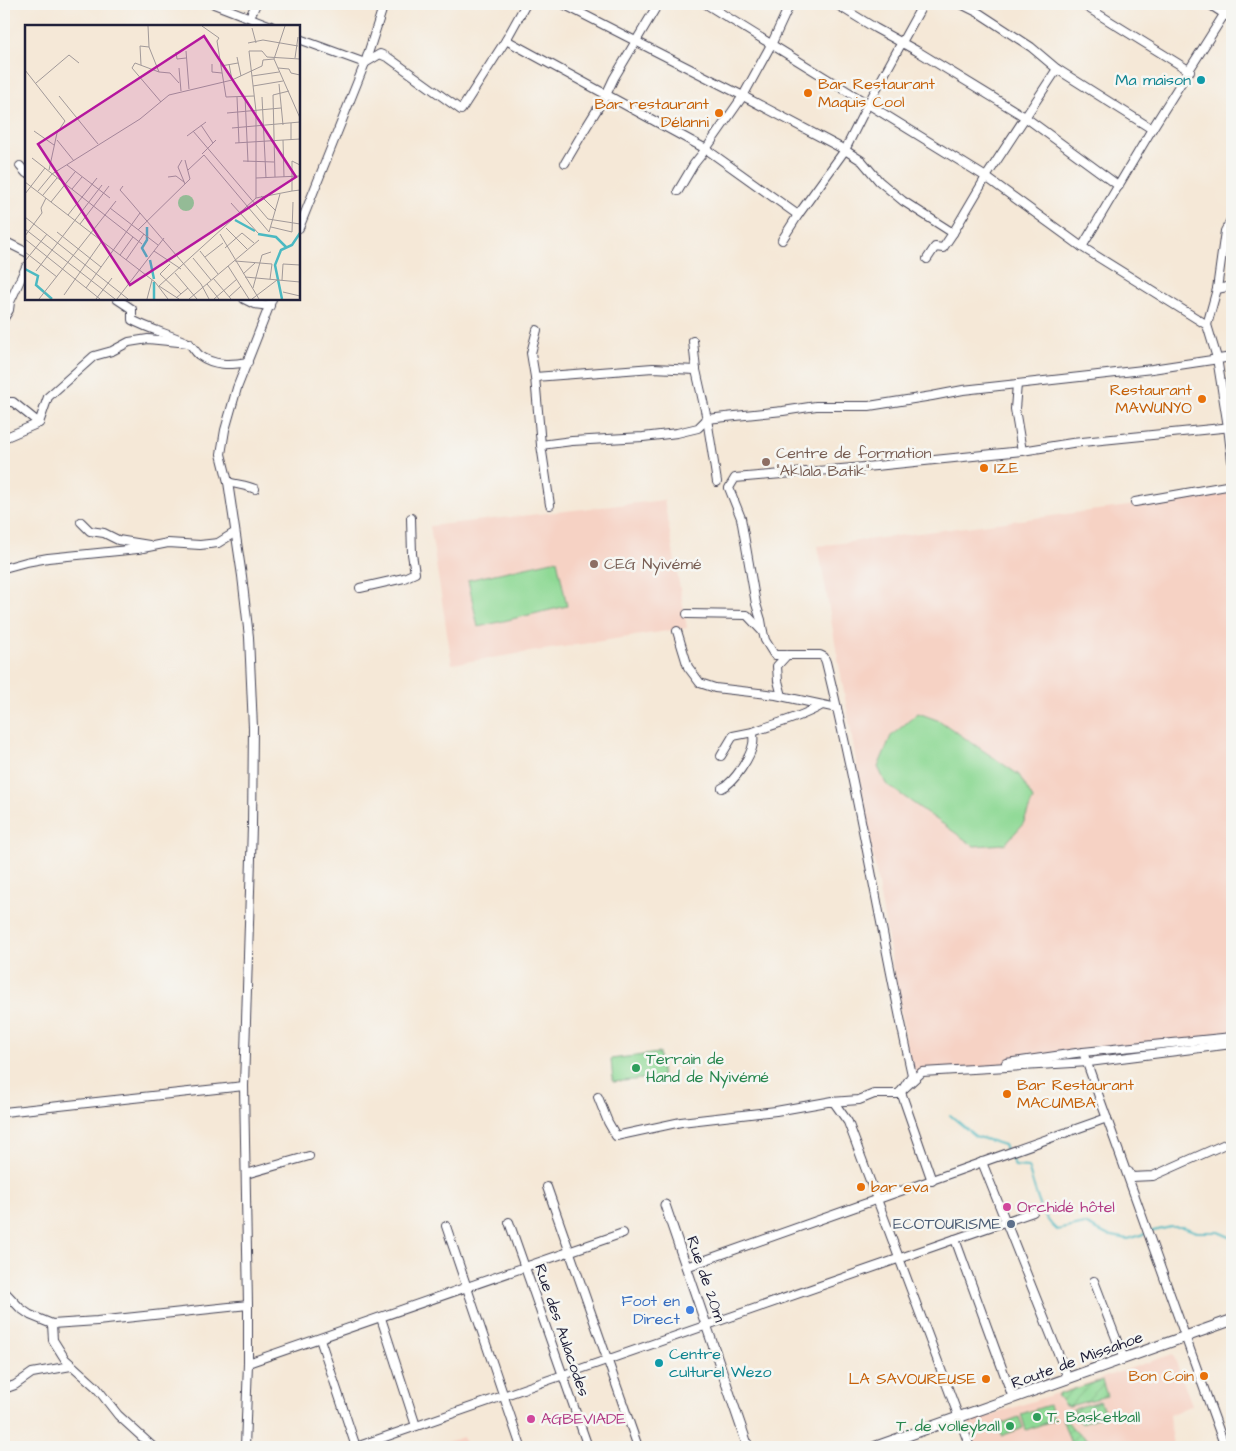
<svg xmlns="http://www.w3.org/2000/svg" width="1236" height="1451" font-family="'Architects Daughter',sans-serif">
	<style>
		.built { fill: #f6d2c4 }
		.garden { fill: url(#garden-furrows); stroke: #587e68 }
		.pitch { fill: #8fd995; stroke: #587e68 }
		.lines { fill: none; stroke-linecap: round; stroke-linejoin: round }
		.stream { stroke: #4bb9c2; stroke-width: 2 }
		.minor-casing { stroke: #424052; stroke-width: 10 }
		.tertiary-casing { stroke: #424052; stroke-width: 11 }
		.secondary-casing { stroke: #424052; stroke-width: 12 }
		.minor { stroke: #fff; stroke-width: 8 }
		.tertiary { stroke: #fff; stroke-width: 9 }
		.secondary { stroke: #fff; stroke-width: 10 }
		.culture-dot { fill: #0f9aa8; stroke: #f6f6f2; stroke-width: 2 }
		.food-dot { fill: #e8710a; stroke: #f6f6f2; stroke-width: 2 }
		.education-dot { fill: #8d6e63; stroke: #f6f6f2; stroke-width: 2 }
		.leisure-dot { fill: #2e9e5b; stroke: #f6f6f2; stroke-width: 2 }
		.hotel-dot { fill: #d1479c; stroke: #f6f6f2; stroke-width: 2 }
		.service-dot { fill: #5c6f8a; stroke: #f6f6f2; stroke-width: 2 }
		.shop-dot { fill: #3f7fe0; stroke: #f6f6f2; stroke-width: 2 }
		.labels { text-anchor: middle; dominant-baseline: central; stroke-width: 5; stroke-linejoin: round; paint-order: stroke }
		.culture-label { font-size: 16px; fill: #0d838f; stroke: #f6f6f2; text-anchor: end }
		.food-label { font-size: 16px; fill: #c56008; stroke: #f6f6f2; text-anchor: start }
		.education-label { font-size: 16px; fill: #785e54; stroke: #f6f6f2; text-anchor: start }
		.leisure-label { font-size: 16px; fill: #27864d; stroke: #f6f6f2; text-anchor: start }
		.hotel-label { font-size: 16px; fill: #b23c85; stroke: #f6f6f2; text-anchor: start }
		.service-label { font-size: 16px; fill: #4e5e75; stroke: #f6f6f2; text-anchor: end }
		.street-label { font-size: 16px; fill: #22223b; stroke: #f6f6f2 }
		.shop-label { font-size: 16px; fill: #366cbe; stroke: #f6f6f2; text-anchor: end }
		.inset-river { fill: none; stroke: #4bb9c2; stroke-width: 2.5 }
		.inset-road { fill: none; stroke: #a19999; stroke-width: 1 }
		.view { fill: #b5179e; fill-opacity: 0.15; stroke: #b5179e; stroke-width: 2.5 }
		.inset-edge { fill: none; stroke: #22223b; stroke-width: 2.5 }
	</style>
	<defs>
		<pattern id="garden-furrows" width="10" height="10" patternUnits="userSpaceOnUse" patternTransform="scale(1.25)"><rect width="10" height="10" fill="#8fd995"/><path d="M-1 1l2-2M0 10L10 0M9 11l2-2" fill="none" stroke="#7bba81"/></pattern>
	</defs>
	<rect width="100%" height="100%" fill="#f6f6f2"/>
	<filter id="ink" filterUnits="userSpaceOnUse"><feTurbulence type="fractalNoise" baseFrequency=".02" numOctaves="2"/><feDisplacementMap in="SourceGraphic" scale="10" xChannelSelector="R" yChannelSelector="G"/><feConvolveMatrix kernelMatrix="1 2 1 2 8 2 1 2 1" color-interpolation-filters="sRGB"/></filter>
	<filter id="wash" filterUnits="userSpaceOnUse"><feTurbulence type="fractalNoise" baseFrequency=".0096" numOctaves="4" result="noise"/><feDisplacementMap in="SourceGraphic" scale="20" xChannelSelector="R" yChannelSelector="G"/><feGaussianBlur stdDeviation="1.12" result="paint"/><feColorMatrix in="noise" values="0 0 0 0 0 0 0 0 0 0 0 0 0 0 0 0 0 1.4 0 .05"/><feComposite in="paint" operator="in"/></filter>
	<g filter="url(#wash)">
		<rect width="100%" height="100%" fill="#f5e8d7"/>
		<g class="built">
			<path d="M1230 493 1232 505V1040L912 1076 818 546Z"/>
			<path d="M664 500 687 628 452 664 430 526Z"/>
			<path d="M1173 1354 1192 1405 1169 1415 1173 1447H975L968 1423Z"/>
			<path d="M463 1437 467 1447H432Z"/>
		</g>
		<g class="garden">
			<path d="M1102 1380 1107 1396 1069 1406 1064 1404 1057 1395Z"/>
			<path d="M1100 1401 1106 1415 1082 1423 1076 1417 1073 1409Z"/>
			<path d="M1062 1418 1067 1421 1076 1432 1095 1444 1097 1447H1072Z"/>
		</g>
		<g class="pitch">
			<path d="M557 560 567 606 478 627 468 580Z"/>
			<path d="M918 713 940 721 1019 775 1033 799 1023 824 1005 844 974 846 886 784 878 767 891 736Z"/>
			<path d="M659 1053 662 1077 613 1082 611 1059Z"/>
			<path d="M1049 1405 1054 1420 1026 1430 1021 1414Z"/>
			<path d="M1019 1417 1023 1428 1001 1436 997 1425Z"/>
		</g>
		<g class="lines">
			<g class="stream">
				<path d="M950 1115 975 1136 1004 1145 1007 1152"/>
				<path d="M1010 1156 1015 1166 1028 1167C1035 1188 1039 1215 1057 1230L1085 1224 1107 1235 1128 1239 1145 1234"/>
				<path d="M1149 1232 1171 1227H1183L1197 1232H1218L1232 1238"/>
			</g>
		</g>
	</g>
	<g filter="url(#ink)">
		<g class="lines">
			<defs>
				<g id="minor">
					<path d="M214 4 271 26"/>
					<path d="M563 4 743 96 845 150 862 161 879 181 903 201 953 233"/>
					<path d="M706 4 986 177 1082 247 1207 325 1217 358 1228 427 1232 461"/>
					<path d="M836 4 875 28 917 51 1025 117 1119 186"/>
					<path d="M961 4 979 13 1031 47 1057 69 1152 129"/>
					<path d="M1082 4 1190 71"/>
					<path d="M1209 4 1232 19"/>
					<path d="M250 17 256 4"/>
					<path d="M299 39 365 63 380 54 389 58 461 110 506 40 526 4"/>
					<path d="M506 40 706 149 798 215"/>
					<path d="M565 163 585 129 606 95 614 78 658 4"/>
					<path d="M20 166 26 173"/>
					<path d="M678 191 694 164 706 149 743 96 772 43 790 4"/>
					<path d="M299 228 365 63 384 4"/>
					<path d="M782 240 798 215 845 150 868 104 923 4"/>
					<path d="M4 241 26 252"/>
					<path d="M1082 247 1152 129 1225 13 1229 4"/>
					<path d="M927 259 935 247 943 248 953 233 986 177 1057 69"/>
					<path d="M1217 289 1232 286"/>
					<path d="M117 299 132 309V320C149 329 168 334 186 342 192 344 194 351 199 355 214 366 231 365 248 362"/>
					<path d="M244 299 254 304 270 306"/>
					<path d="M4 318 9 310 10 302 26 267"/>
					<path d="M1207 325 1217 289 1225 231 1232 218"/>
					<path d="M537 330 531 353 535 377 541 445 550 505"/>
					<path d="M693 341 696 370 707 419 717 482"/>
					<path d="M535 377 653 368 696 370"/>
					<path d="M1017 384 1015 409 1022 451"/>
					<path d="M4 402H13L39 423 48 397 94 356 112 351 129 342 148 339 189 343"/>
					<path d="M4 438 39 423"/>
					<path d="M541 445 572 441 643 437 677 433 698 428 707 419 783 411 816 406H869L932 396 963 390 1152 369 1232 357"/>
					<path d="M228 482C238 485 246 485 255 489"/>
					<path d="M1135 502 1232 485"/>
					<path d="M81 522 90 531 104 533 118 540 149 545"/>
					<path d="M4 568 26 562 48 558 138 549 168 543 200 545 218 543 234 533"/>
					<path d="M360 588 404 578 415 573 412 554 411 518"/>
					<path d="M687 614 747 615 763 632"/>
					<path d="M677 631 688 667 700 683 715 688 776 695 837 708"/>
					<path d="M782 696 778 681 777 666 787 655"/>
					<path d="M721 756 733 736 753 732"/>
					<path d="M722 788C734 783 751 756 753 744 754 740 753 736 753 732 776 723 801 718 822 705"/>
					<path d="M1083 1052 1225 1447"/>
					<path d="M1006 1063 1083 1052 1232 1037"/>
					<path d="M598 1097 608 1122 616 1136 681 1122 776 1111 833 1101 848 1122 970 1447"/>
					<path d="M831 1102 859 1100 874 1094H898L922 1072 1089 1062 1232 1044"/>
					<path d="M4 1112 244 1086"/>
					<path d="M982 1162 1068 1378"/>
					<path d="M1129 1172 1131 1177 1153 1176 1232 1141"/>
					<path d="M246 1174 309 1156"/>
					<path d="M932 1181 901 1092 912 1075C882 938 860 799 826 662L824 657 820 655H775L773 653 765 640 763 632 761 620 756 604 741 518 729 488 735 478 876 466 1022 451 1072 443 1232 427"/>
					<path d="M547 1187 638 1447"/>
					<path d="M509 1222 588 1447"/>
					<path d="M446 1226 521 1447"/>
					<path d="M955 1239 1013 1398"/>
					<path d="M686 1267 1107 1118"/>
					<path d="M1094 1281 1124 1359"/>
					<path d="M4 1291 20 1308 30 1315 52 1324 97 1321 248 1305"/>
					<path d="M381 1318 416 1426"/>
					<path d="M52 1324 53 1340 65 1359 96 1387 118 1415 153 1447"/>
					<path d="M320 1339 356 1447"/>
					<path d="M248 1363 623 1233"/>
					<path d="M4 1389 15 1385 32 1373 71 1366"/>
					<path d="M245 1447 248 1363V1305L244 1086 252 826 253 728 249 637 242 576 228 482 221 454 225 430 237 388 272 299"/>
					<path d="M356 1447 1033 1212"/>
				</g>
				<path id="tertiary" d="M665 1205 748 1447"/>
				<path id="secondary" d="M875 1447 1232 1320"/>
			</defs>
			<use href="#minor" class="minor-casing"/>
			<use href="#tertiary" class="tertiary-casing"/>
			<use href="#secondary" class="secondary-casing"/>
			<use href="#minor" class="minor"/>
			<use href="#tertiary" class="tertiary"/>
			<use href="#secondary" class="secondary"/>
		</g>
	</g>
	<g class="culture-dot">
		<circle cx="1201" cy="80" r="5"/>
		<circle cx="659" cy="1363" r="5"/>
	</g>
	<g class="food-dot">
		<circle cx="808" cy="93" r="5"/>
		<circle cx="719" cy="113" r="5"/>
		<circle cx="1202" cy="399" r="5"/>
		<circle cx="984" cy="468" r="5"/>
		<circle cx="1007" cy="1094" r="5"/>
		<circle cx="861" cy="1187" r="5"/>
		<circle cx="1204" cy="1376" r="5"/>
		<circle cx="986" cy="1379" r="5"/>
	</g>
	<g class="education-dot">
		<circle cx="766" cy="462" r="5"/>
		<circle cx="594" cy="564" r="5"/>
	</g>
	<g class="leisure-dot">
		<circle cx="636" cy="1068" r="5"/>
		<circle cx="1037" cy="1417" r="5"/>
		<circle cx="1010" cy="1426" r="5"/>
	</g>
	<g class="hotel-dot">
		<circle cx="1007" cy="1207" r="5"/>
		<circle cx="531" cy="1419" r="5"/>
	</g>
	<circle class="service-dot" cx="1011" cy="1224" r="5"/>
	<circle class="shop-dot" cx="690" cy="1310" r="5"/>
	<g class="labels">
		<g class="culture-label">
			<text x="1191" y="80">Ma maison</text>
			<text x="669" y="1354" text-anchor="start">Centre<tspan x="669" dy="18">culturel Wezo</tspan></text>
		</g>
		<g class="food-label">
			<text x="818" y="84">Bar Restaurant<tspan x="818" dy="18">Maquis Cool</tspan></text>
			<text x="709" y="104" text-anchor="end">Bar restaurant<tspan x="709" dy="18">Délanni</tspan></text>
			<text x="1192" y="390" text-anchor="end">Restaurant<tspan x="1192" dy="18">MAWUNYO</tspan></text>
			<text x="994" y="468">IZE</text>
			<text x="1017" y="1085">Bar Restaurant<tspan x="1017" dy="18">MACUMBA</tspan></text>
			<text x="871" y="1187">bar eva</text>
			<text x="1194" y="1376" text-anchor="end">Bon Coin</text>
			<text x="976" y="1379" text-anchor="end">LA SAVOUREUSE</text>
		</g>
		<g class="education-label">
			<text x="776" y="453">Centre de formation<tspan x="776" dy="18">"Aklala Batik"</tspan></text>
			<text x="604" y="564">CEG Nyivémé</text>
		</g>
		<g class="leisure-label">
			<text x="646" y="1059">Terrain de<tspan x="646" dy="18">Hand de Nyivémé</tspan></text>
			<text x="1047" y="1417">T. Basketball</text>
			<text x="1000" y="1426" text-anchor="end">T. de volleyball</text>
		</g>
		<g class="hotel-label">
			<text x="1017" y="1207">Orchidé hôtel</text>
			<text x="541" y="1419">AGBEVIADE</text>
		</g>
		<g class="service-label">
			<text x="1001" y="1224">ECOTOURISME</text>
		</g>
		<g class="street-label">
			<text transform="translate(706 1279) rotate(71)">Rue de 20m</text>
			<text transform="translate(562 1330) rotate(71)">Rue des Aulacodes</text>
			<text transform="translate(1077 1360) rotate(-20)">Route de Missahoe</text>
		</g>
		<g class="shop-label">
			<text x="680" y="1301">Foot en<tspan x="680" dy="18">Direct</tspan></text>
		</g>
	</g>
	<g transform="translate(25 25)">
		<rect width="275" height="275" fill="#f5e8d7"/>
		<path d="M153 178a8 8 0 1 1 16 0a8 8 0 1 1-16 0Z" fill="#8fd995"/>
		<path class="inset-river" d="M210 195 230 206M233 209 251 212 261 222M122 232 117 223 122 215V202M125 235 129 254M0 244 13 251 11 260 27 274M129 257V274M257 274 250 240 256 225 267 220 275 208"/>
		<path class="inset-road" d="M123 1 124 22 134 47 145 48 154 58M177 1 194 13 192 16 201 72 229 71M260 1 249 34 275 93M227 3 231 18M223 18 238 15 273 21M161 26 164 64M151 27 152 34 161 33M212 32 216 51M270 33 273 12M187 39V47L197 48M204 39 207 55M116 40 115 21 124 22M196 41 213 38M154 43 156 66M253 43 264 44 266 48 275 50M0 45 40 96 32 108 24 145M134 47 110 38 107 43 136 77M227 51 254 47M11 58 44 30 54 38M254 59 258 100M228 61 258 56M34 71 73 119M220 71 223 137M212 72 214 118M237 72 241 153M202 88 256 83M266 98V115M176 100 188 118M207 103 275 97M9 106 29 120M168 106 243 194 275 199M162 111 181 97M32 115 49 136M258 115 259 152M210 118 275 114M177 129 191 115M7 133 117 219M157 135 153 142 160 159M218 136 249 137M42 140 85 173M275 140 267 136V166L275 165M163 145 179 130 244 207 255 169M143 152 151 151 159 157M250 152 248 70 264 66M231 153 275 151M0 157 130 257 143 274M98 161 95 165 103 174M47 164 57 152M13 166 27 149 115 94 144 70 207 55 237 41 238 35 249 34M0 169 20 143M18 170 32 153M236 171 251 186M231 173 267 166M103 174 176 259 184 274M26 177 50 147M206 178 233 208M85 183 133 220M43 190 72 153M0 192 103 274M55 199 84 161M246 202 267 207 268 177M201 203 222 224M0 204 90 274M113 205 165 154 160 135M32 207 76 242M195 209 234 274M0 211 17 188 16 183 21 173M0 214 75 274M200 223 217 208 229 218M129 226 156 244M175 226 193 249M0 227 32 252M95 230 108 212M180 232 198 218M168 233 186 255M101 235 119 209M0 236 22 209M210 236 247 239 245 254M145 239 135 249 156 269M203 241 224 274M11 246 77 160M150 248 172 274M218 249 230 238M220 252 275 257M188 253 206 274M257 255 258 239 275 240M182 259 194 274M61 263 115 188M228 263 237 230 246 227M258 267 275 271M39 270 77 216M204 272 216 261M151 273 163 263M14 274 91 176M71 274 87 253M92 274 139 213M122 274 127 255M154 274 134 261 231 173V86L224 26H237L242 32 275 34M164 274 234 215M189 274 212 254M227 274 252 255"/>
		<path class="view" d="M179 11 271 152 105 260 13 119Z"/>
		<rect width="275" height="275" class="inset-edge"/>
	</g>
	<rect width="1236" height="1451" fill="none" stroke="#f6f6f2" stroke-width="20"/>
</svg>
